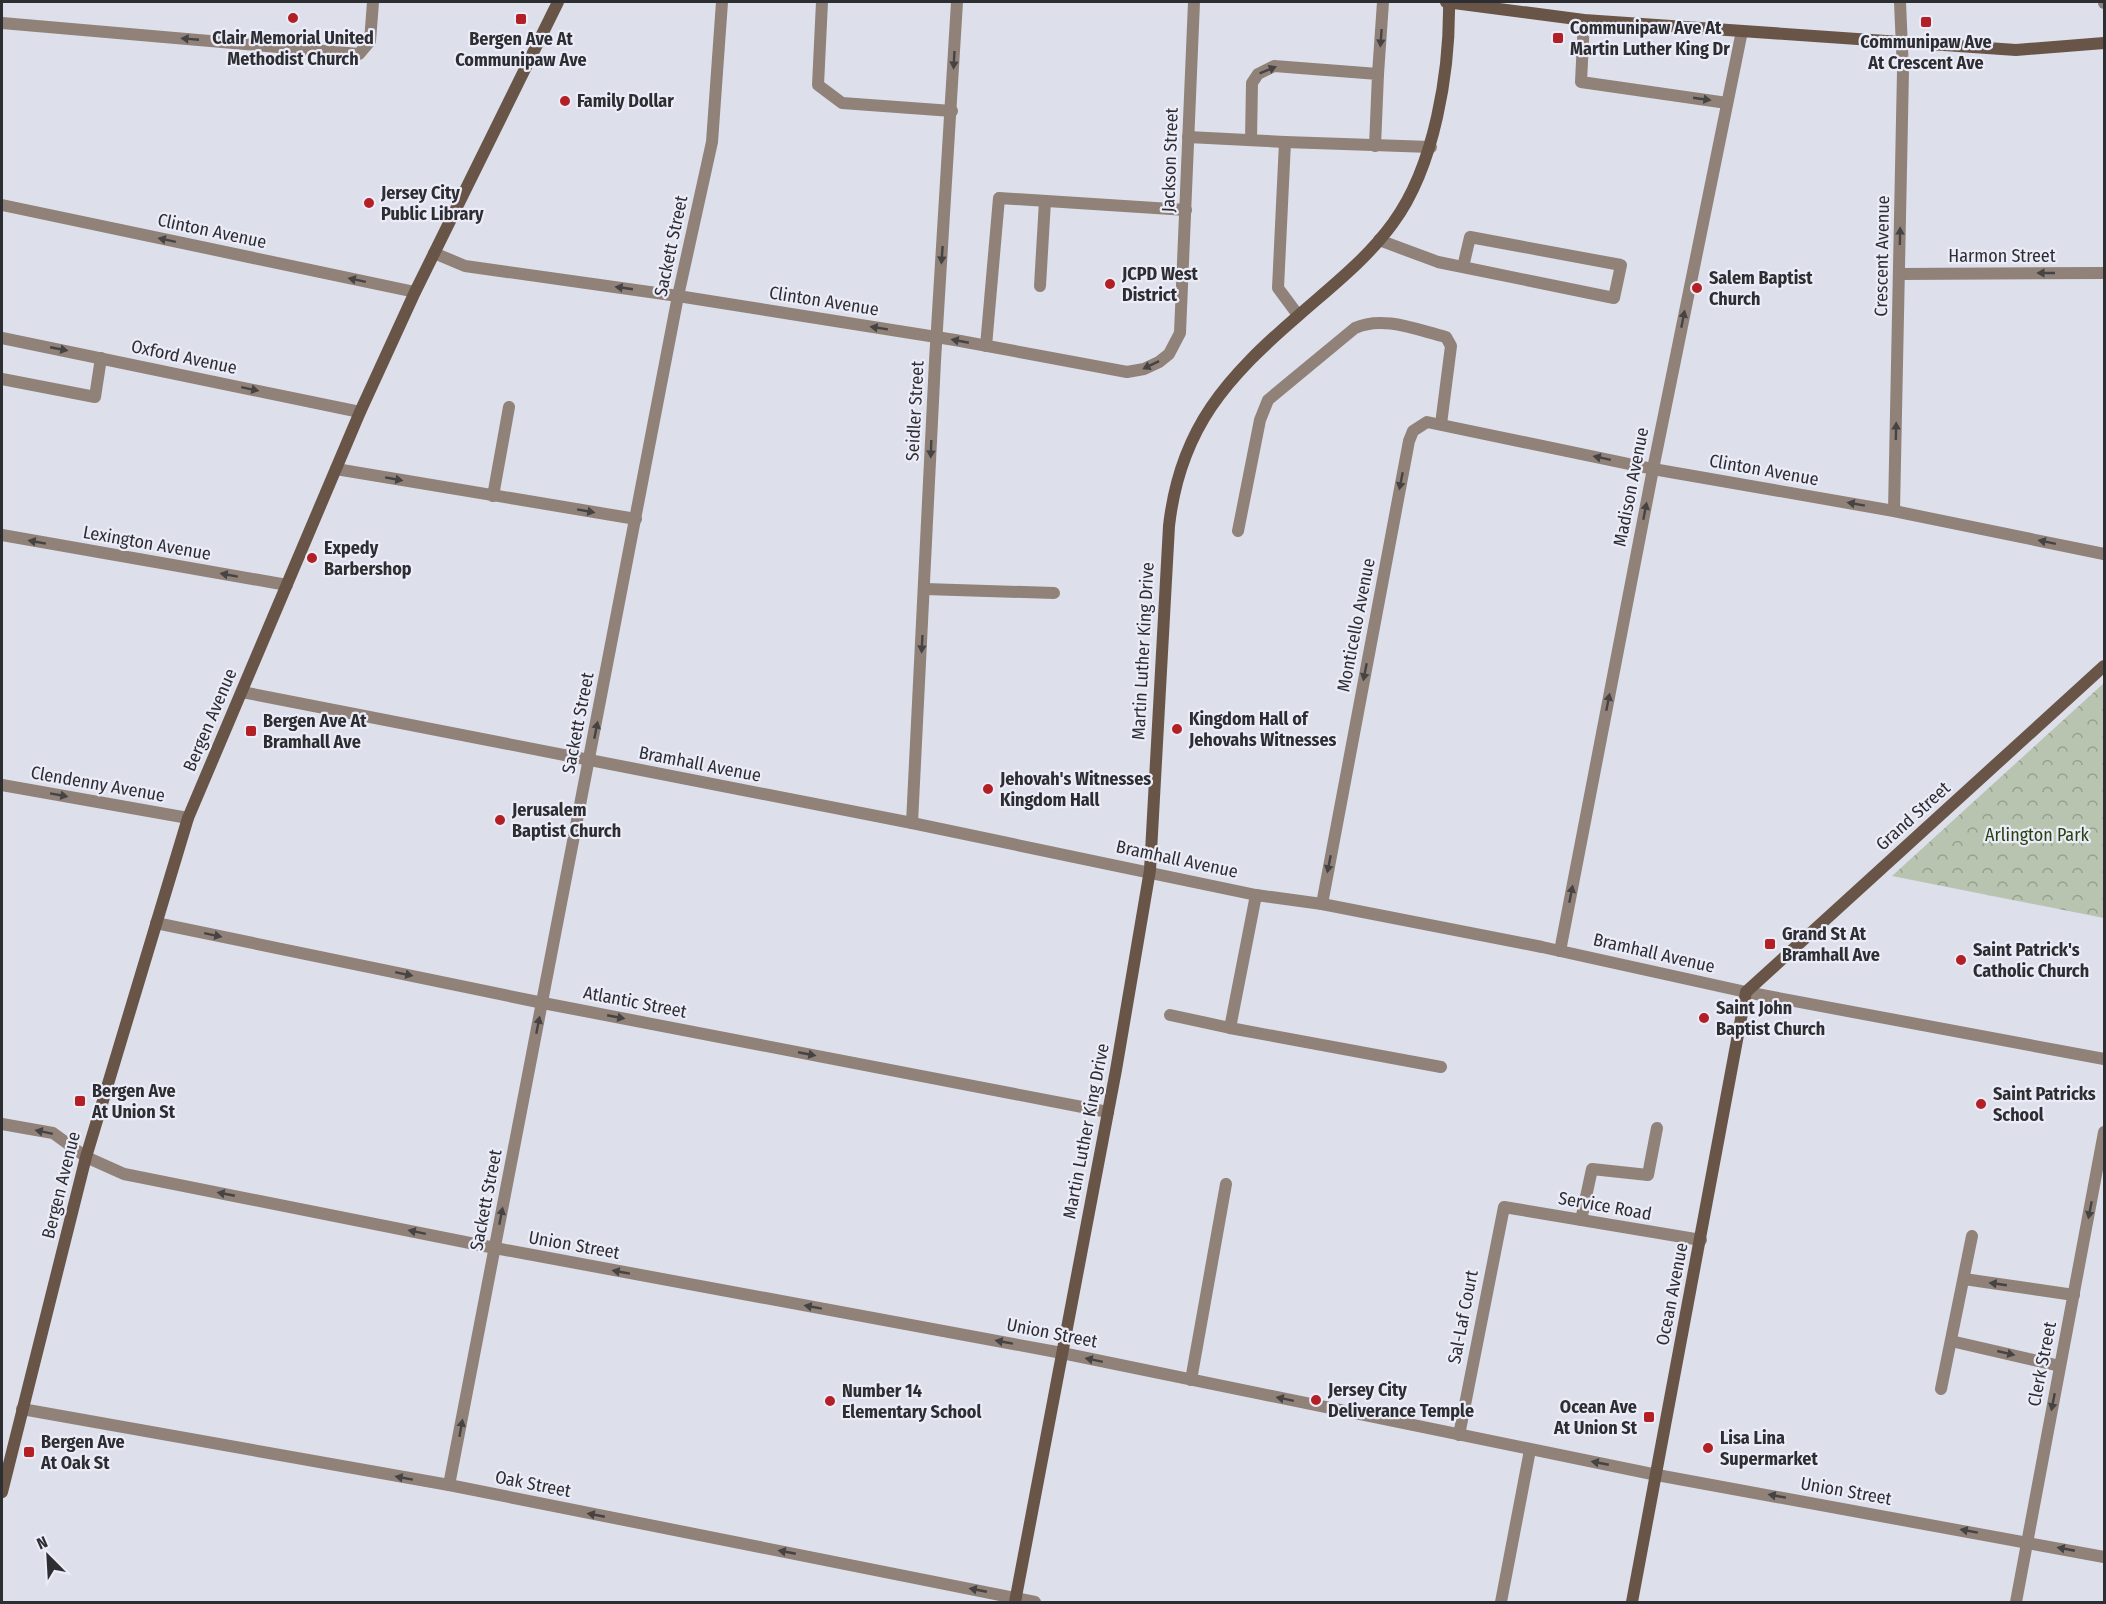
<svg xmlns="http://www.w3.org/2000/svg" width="2106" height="1604" font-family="'Fira Sans Condensed',sans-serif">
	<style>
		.park { fill: url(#park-crowns) }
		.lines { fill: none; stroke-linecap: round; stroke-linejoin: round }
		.lane { stroke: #908278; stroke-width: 12 }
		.street { stroke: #908278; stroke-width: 12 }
		.secondary { stroke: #695547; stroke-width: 12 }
		.oneway { fill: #464344 }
		.poi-dot { fill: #b22026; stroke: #ebecf8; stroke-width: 2 }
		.labels { text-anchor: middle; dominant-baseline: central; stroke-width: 4.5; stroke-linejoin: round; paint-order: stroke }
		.poi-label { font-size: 18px; font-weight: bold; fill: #2d2e32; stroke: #ebecf8; text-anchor: start }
		.street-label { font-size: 18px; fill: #2d2e32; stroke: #ebecf8 }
		.park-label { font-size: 18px; fill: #29410e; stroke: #ebecf8 }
	</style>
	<defs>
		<pattern id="park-crowns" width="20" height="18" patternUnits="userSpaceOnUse" patternTransform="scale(1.5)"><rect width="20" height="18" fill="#b8c4af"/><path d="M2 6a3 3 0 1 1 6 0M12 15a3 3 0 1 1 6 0" fill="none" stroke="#96a08f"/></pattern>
	</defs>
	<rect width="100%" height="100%" fill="#dddfeb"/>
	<path class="park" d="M2104 683V918L1892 876Z"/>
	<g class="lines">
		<g class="lane">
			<path d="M822 2 818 85 842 103 952 111"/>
			<path d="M1584 20 1581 82 1727 103"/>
			<path d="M1378 74 1383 2"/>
			<path d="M1188 137 1285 142"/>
			<path d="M1251 140 1252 83 1258 74 1274 66 1378 74 1375 146"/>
			<path d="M1379 240 1438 262 1614 298 1621 265 1470 237 1463 267"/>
			<path d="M1040 286 1045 201"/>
			<path d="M1298 315 1278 288 1285 142 1431 147"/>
			<path d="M986 346 999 198 1186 210"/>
			<path d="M2 379 95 397 101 358"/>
			<path d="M493 496 509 407"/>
			<path d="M1238 531 1260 420 1268 400 1355 328C1383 315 1417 330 1446 337L1451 346 1441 424"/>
			<path d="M925 589 1054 593"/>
			<path d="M1581 1220 1592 1169 1648 1175 1657 1128"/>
			<path d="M1964 1279 2074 1295"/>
			<path d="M1951 1341 2060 1366"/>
			<path d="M1941 1389 1972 1236"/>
			<path d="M1501 1602 1530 1450"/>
		</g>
		<g class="street">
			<path d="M2104 2V3"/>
			<path d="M2 23 359 54 370 41 373 2"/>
			<path d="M2 205 415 292"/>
			<path d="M434 253 465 266 678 296 955 340 1127 372 1144 369 1159 362 1169 354 1180 333 1194 2"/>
			<path d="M1900 274 2104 273"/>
			<path d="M2 338 360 412"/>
			<path d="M336 469 636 519"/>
			<path d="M1894 511 1903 71 1900 2"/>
			<path d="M2 535 287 585"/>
			<path d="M242 692 912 823 1256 895 1322 904 1542 947 1746 992 2104 1059"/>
			<path d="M2 785 188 818"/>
			<path d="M912 823 935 361 957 2"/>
			<path d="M1256 895 1230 1028 1441 1067"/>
			<path d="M1322 904 1409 441 1413 431 1427 422 1653 469 1894 511 2104 554"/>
			<path d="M156 923 543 1003 1108 1112"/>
			<path d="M1560 951 1653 469 1742 31"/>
			<path d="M1170 1015 1230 1028"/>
			<path d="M2 1124 53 1133 86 1157 124 1174 495 1248 1062 1353 1657 1475 2104 1557"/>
			<path d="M1191 1380 1226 1184"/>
			<path d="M22 1409 449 1485 1035 1602"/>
			<path d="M1459 1435 1504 1207 1701 1240"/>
			<path d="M449 1485 678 296 712 142 722 2"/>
			<path d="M2016 1602 2104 1132"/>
		</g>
		<g class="secondary">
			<path d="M1446 2 1584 20 2016 50 2104 43"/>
			<path d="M2 1492 86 1157 188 818 360 412 415 292 558 2"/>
			<path d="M1015 1602 1116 1070 1150 870 1169 526C1180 428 1227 377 1299 315 1332 286 1367 259 1393 223 1435 166 1450 70 1449 2"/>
			<path d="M1632 1602 1746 992 2104 666"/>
		</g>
	</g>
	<defs><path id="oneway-solid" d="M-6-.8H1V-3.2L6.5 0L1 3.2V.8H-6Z" transform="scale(1.5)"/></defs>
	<g class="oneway">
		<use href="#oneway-solid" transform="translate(1381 38) rotate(94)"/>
		<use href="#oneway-solid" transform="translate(190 39) rotate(-175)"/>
		<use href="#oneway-solid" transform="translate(954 60) rotate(93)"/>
		<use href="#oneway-solid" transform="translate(1268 70) rotate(-22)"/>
		<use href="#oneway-solid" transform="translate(1702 99) rotate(8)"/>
		<use href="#oneway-solid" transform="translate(1900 236) rotate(-89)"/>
		<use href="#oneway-solid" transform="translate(167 240) rotate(-168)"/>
		<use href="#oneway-solid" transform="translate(942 255) rotate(94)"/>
		<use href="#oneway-solid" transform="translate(2046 273) rotate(180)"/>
		<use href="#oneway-solid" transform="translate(357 280) rotate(-168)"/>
		<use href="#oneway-solid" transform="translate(624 288) rotate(-172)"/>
		<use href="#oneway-solid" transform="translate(1683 319) rotate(-79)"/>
		<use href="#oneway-solid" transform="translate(879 328) rotate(-171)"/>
		<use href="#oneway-solid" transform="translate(960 341) rotate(-169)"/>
		<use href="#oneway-solid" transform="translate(59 349) rotate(11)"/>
		<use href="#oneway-solid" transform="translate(1151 365) rotate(154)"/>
		<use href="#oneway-solid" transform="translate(250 389) rotate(12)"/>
		<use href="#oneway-solid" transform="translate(1896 431) rotate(-89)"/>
		<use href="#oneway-solid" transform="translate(931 449) rotate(92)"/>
		<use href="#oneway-solid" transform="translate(1602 458) rotate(-168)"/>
		<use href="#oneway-solid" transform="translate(394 479) rotate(10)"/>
		<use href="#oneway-solid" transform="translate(1401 481) rotate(101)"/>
		<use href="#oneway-solid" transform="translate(1856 504) rotate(-170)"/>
		<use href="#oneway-solid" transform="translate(586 511) rotate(10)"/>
		<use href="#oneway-solid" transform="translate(1645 511) rotate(-79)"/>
		<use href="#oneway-solid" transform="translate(37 542) rotate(-170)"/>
		<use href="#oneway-solid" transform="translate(2047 542) rotate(-168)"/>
		<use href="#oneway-solid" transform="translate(229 575) rotate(-170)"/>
		<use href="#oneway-solid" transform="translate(922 644) rotate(93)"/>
		<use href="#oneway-solid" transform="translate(1365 672) rotate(101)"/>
		<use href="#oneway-solid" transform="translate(1608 702) rotate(-79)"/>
		<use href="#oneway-solid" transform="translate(596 730) rotate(-79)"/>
		<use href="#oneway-solid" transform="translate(59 795) rotate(10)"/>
		<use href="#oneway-solid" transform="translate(1329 864) rotate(101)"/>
		<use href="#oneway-solid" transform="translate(1571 894) rotate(-79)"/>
		<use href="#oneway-solid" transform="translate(213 935) rotate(12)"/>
		<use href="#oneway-solid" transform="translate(404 974) rotate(12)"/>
		<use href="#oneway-solid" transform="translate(616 1017) rotate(11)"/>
		<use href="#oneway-solid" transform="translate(538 1025) rotate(-79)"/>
		<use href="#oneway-solid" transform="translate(807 1054) rotate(11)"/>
		<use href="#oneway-solid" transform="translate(44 1132) rotate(-168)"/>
		<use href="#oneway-solid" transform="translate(226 1194) rotate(-169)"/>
		<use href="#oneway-solid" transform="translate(2090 1210) rotate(101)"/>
		<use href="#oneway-solid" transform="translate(501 1216) rotate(-79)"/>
		<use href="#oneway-solid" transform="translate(417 1232) rotate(-168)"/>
		<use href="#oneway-solid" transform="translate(621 1272) rotate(-170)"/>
		<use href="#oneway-solid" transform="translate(1998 1284) rotate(-172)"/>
		<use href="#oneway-solid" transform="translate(813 1307) rotate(-170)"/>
		<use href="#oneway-solid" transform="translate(1004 1342) rotate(-170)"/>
		<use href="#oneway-solid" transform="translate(2006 1353) rotate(13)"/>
		<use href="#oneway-solid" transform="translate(1094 1360) rotate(-168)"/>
		<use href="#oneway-solid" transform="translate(1285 1399) rotate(-168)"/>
		<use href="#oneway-solid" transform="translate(2053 1402) rotate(101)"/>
		<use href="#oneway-solid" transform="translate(461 1428) rotate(-80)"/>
		<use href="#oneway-solid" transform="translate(1600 1463) rotate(-169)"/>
		<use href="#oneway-solid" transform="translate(404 1478) rotate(-170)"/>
		<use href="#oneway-solid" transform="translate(1777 1496) rotate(-170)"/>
		<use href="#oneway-solid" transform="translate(596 1515) rotate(-169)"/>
		<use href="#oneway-solid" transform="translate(1969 1531) rotate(-170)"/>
		<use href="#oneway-solid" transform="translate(2066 1549) rotate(-169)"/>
		<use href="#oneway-solid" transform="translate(787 1552) rotate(-169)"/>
		<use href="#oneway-solid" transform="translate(978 1590) rotate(-169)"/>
	</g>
	<g class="poi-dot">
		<circle cx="293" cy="18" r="6"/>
		<rect x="515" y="13" width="12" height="12" rx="3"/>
		<rect x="1920" y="16" width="12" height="12" rx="3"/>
		<rect x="1552" y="32" width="12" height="12" rx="3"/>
		<circle cx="565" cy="101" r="6"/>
		<circle cx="369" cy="203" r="6"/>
		<circle cx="1110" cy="284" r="6"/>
		<circle cx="1697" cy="288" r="6"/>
		<circle cx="312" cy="558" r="6"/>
		<circle cx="1177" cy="729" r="6"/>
		<rect x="245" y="725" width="12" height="12" rx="3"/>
		<circle cx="988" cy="789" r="6"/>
		<circle cx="500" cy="820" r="6"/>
		<rect x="1764" y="938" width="12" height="12" rx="3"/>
		<circle cx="1961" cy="960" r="6"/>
		<circle cx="1704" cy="1018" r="6"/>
		<rect x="74" y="1095" width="12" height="12" rx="3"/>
		<circle cx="1981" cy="1104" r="6"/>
		<circle cx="1316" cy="1400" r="6"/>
		<circle cx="830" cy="1401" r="6"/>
		<rect x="1643" y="1411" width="12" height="12" rx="3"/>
		<circle cx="1708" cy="1448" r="6"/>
		<rect x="23" y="1446" width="12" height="12" rx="3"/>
	</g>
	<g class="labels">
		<g class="poi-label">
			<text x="1570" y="28">Communipaw Ave At<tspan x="1570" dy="21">Martin Luther King Dr</tspan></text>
			<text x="293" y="38" text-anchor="middle">Clair Memorial United<tspan x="293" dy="21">Methodist Church</tspan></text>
			<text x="521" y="39" text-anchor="middle">Bergen Ave At<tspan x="521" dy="21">Communipaw Ave</tspan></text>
			<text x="1926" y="42" text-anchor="middle">Communipaw Ave<tspan x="1926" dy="21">At Crescent Ave</tspan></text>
			<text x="577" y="101">Family Dollar</text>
			<text x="381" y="193">Jersey City<tspan x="381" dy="21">Public Library</tspan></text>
			<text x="1122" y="274">JCPD West<tspan x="1122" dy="21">District</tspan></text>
			<text x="1709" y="278">Salem Baptist<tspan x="1709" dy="21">Church</tspan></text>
			<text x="324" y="548">Expedy<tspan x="324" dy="21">Barbershop</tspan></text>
			<text x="1189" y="719">Kingdom Hall of<tspan x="1189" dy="21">Jehovahs Witnesses</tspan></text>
			<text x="263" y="721">Bergen Ave At<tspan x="263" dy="21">Bramhall Ave</tspan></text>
			<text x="1000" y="779">Jehovah's Witnesses<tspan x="1000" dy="21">Kingdom Hall</tspan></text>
			<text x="512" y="810">Jerusalem<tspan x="512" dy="21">Baptist Church</tspan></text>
			<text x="1782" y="934">Grand St At<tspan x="1782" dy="21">Bramhall Ave</tspan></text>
			<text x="1973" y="950">Saint Patrick's<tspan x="1973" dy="21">Catholic Church</tspan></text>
			<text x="1716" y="1008">Saint John<tspan x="1716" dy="21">Baptist Church</tspan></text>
			<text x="92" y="1091">Bergen Ave<tspan x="92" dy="21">At Union St</tspan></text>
			<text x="1993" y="1094">Saint Patricks<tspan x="1993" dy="21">School</tspan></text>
			<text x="1328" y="1390">Jersey City<tspan x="1328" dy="21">Deliverance Temple</tspan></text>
			<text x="842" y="1391">Number 14<tspan x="842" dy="21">Elementary School</tspan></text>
			<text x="1637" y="1407" text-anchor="end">Ocean Ave<tspan x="1637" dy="21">At Union St</tspan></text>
			<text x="1720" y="1438">Lisa Lina<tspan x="1720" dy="21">Supermarket</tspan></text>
			<text x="41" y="1442">Bergen Ave<tspan x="41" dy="21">At Oak St</tspan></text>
		</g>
		<g class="street-label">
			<text transform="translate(1170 160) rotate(-88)">Jackson Street</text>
			<text transform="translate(212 231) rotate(12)">Clinton Avenue</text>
			<text transform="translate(671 246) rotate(-78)">Sackett Street</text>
			<text transform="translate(1882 256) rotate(-89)">Crescent Avenue</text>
			<text x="2002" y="256">Harmon Street</text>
			<text transform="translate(824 301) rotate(9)">Clinton Avenue</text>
			<text transform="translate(184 357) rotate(12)">Oxford Avenue</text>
			<text transform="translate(915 411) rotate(-87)">Seidler Street</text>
			<text transform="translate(1764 470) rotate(10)">Clinton Avenue</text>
			<text transform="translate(1631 487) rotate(-79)">Madison Avenue</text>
			<text transform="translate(147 543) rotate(10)">Lexington Avenue</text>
			<text transform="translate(1356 625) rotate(-79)">Monticello Avenue</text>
			<text transform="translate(1143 651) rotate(-87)">Martin Luther King Drive</text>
			<text transform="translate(210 720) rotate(-67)">Bergen Avenue</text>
			<text transform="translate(578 723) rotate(-79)">Sackett Street</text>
			<text transform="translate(700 764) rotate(11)">Bramhall Avenue</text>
			<text transform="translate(98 784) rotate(10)">Clendenny Avenue</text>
			<text transform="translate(1913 816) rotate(-42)">Grand Street</text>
			<text transform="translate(1177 859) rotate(12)">Bramhall Avenue</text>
			<text transform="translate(1654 953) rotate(13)">Bramhall Avenue</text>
			<text transform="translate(635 1002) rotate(11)">Atlantic Street</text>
			<text transform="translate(1086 1131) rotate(-79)">Martin Luther King Drive</text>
			<text transform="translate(61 1185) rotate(-76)">Bergen Avenue</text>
			<text transform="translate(486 1200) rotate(-79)">Sackett Street</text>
			<text transform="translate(1605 1206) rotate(10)">Service Road</text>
			<text transform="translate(574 1245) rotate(10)">Union Street</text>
			<text transform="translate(1672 1294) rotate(-79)">Ocean Avenue</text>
			<text transform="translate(1463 1317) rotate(-79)">Sal-Laf Court</text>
			<text transform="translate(1052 1333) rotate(11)">Union Street</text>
			<text transform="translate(2042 1364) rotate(-79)">Clerk Street</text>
			<text transform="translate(533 1484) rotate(11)">Oak Street</text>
			<text transform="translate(1846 1491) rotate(10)">Union Street</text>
		</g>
		<g class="park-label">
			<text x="2037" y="835">Arlington Park</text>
		</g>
	</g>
	<rect width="2106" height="1604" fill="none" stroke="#2d2e32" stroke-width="6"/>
	<g transform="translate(48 1556) rotate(336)" stroke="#ebecf8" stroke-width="4.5" paint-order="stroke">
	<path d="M0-4.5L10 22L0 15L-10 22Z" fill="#2d2e32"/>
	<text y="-9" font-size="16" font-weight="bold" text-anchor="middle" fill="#2d2e32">N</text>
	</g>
</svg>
